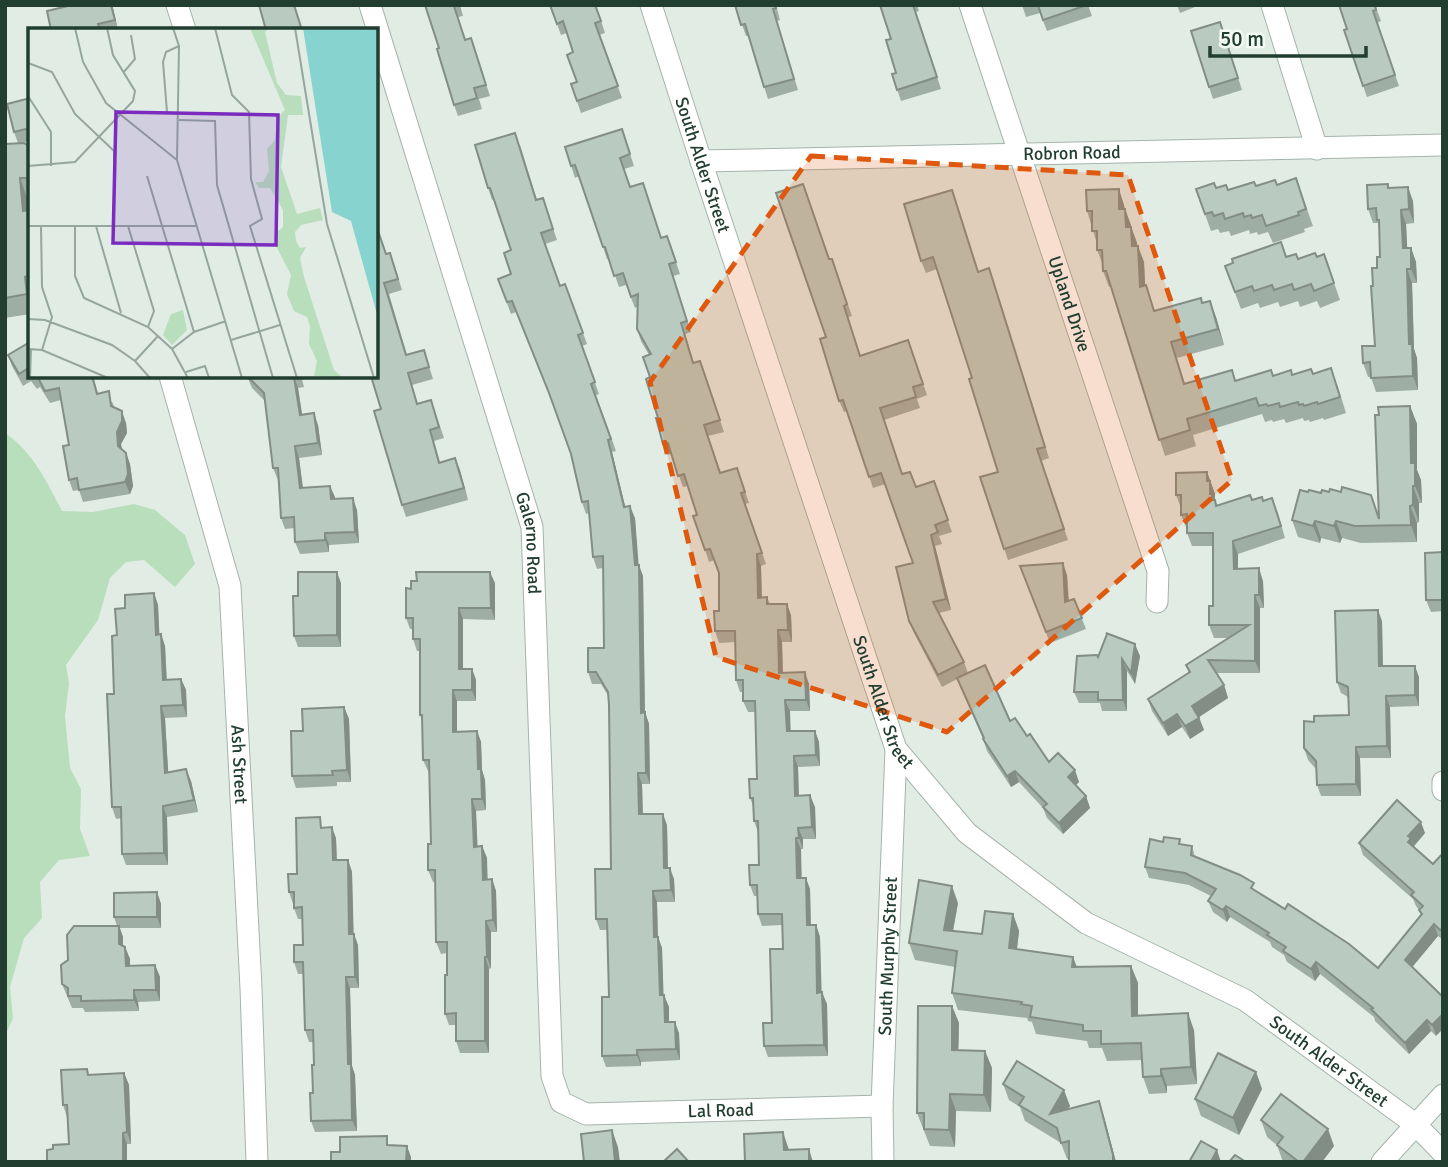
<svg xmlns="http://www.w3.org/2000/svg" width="1448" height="1167" font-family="Signika,sans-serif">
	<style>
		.green { fill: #b9debc }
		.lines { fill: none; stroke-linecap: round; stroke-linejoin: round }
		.minor-casing { stroke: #a4b4ab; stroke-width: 23 }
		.tertiary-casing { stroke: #a4b4ab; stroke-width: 23 }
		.minor { stroke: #fff; stroke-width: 21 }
		.tertiary { stroke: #fff; stroke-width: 21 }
		.wall { fill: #9faea5 }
		.shaded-wall { fill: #828d86 }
		.building { fill: #b9cac0; stroke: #828d86; stroke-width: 2 }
		.marked { fill: #de580e; fill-opacity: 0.2; stroke: #de580e; stroke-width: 5; stroke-dasharray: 14 9; stroke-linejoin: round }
		.labels { text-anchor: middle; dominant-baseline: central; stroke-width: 6; stroke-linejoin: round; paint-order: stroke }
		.street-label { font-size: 18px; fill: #213e30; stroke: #f2f9f4 }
		.inset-road { fill: none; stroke: #94a69d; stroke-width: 2 }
		.view { fill: #7b2cbf; fill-opacity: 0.15; stroke: #7b2cbf; stroke-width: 3.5 }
		.inset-edge { fill: none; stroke: #213e30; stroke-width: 3.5 }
	</style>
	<rect width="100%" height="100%" fill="#e1ece5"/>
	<path class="green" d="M5 433C33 452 47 482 62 511L93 512 134 504 155 510 185 535 195 564 175 587 144 560 126 562 110 578 98 620 66 665 69 683 65 716 70 768 81 789 80 829 90 856 59 860 40 882 42 918 24 938 10 987 13 1018 5 1036Z"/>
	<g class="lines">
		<defs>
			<g id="minor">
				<path d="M177 5 185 30"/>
				<path id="s1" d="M370 5 532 527 552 1076 561 1102 586 1114 882 1106"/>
				<path id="s2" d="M970 5 1158 571 1157 602"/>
				<path d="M1272 5 1317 149"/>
				<path id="s3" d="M170 376 230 586 251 988 257 1162"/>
				<path d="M1443 782V790"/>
				<path id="s4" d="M883 1162 882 1106 896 749"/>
				<path d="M1382 1162 1443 1095"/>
			</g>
			<g id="tertiary">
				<path id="s5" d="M651 5 701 161 896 749 967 833 1086 923 1245 1000 1415 1124 1443 1153"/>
				<path id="s6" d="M701 161 1443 145"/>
			</g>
		</defs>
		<use href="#minor" class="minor-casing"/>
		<use href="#tertiary" class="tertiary-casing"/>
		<use href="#minor" class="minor"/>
		<use href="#tertiary" class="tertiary"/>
	</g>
	<g class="wall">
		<path d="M72 5H112L118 30H51Z"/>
		<path d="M425 5H460L463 16 458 17 466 40 471 38 490 96 479 99 482 109 458 116 454 105 439 48Z"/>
		<path d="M550 5H596L605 33 599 35 622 98 581 113 571 84 577 82 573 52 567 33 561 35Z"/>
		<path d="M735 5H776L780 20 777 21 798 90 768 99 748 36H746Z"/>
		<path d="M880 5H917L919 11 916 12 941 89 901 101 892 74 896 73 891 39Z"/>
		<path d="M1022 5H1088L1092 16 1047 31 1040 13 1026 17Z"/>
		<path d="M1177 5H1200L1180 13Z"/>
		<path d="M1375 5 1381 21 1377 23 1399 86 1367 97 1344 30 1347 29Z"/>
		<path d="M1220 22 1242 90 1213 99 1209 87Z"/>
		<path d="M30 98V141L23 143 30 147V198H27L28 210H30V314L5 318V144L18 143 14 132Z"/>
		<path d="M626 141 634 166 624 169 630 187 661 238 667 236 680 274 673 276 691 332 685 334 694 363 700 361 724 432 708 436 721 473 737 468 749 503 745 504 766 564 761 566 762 597H767L770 604 791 615 792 642H782L783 673 809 684 810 711H790V731H815L819 742 820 766 798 767 799 796 815 807 816 839H803V849H801V878L810 889 811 925H816L820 937 821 993 827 1004 828 1056 768 1057 764 1046 772 1023 783 949 782 925 762 926 758 914V896H754L750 885 759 865 758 832 754 821V808L750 798 757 779 755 712H748L743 701V692H740L736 680 735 642 719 643 715 631 719 611V573L714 560 709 562 705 550 697 515 688 486 683 487 671 454 667 455 663 444 650 377 649 355 641 341 637 329V307L635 308 626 285 619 287 609 258 607 259 603 247 579 176 575 178 565 147Z"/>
		<path d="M520 145 537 200 543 198 557 240 545 244 560 286 565 284 587 344 582 346 599 394 596 395 616 451 612 452 625 507 635 518 638 565 643 576 645 712 649 724 650 784H642L643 814 667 825 668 868 674 879 675 902H657L658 937 662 948 663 995 669 1007V1022L679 1033 680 1060 641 1062V1066L606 1067 602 1056 609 997 607 930H600L596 919 611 869 609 697 601 684H592L588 672 604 648 603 568 597 569 593 557 589 513 586 514 582 502 571 454 553 405 516 312 511 314 498 279 511 274V250L494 199 492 200 488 188Z"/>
		<path d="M1296 178 1313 226 1304 229 1305 232 1273 243 1268 232 1258 235 1257 232 1250 234 1249 230 1231 236 1229 231 1220 233 1218 229 1211 231 1196 189 1216 188 1228 190 1256 186 1277 185Z"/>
		<path d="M1389 188 1413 201 1414 223 1406 224 1407 248H1411L1416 262 1417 283H1412L1414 349 1417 358 1418 390 1376 392 1371 377H1368L1363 363 1375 346 1373 286 1380 257 1379 226 1378 223H1373L1368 209Z"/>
		<path d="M952 190 978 272 989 268 993 280 1049 458 1041 461 1068 540 1008 560 980 477 998 472 972 378 937 269 926 273 921 261Z"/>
		<path d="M1124 205 1125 209 1137 243V246L1144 262 1145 285 1155 311 1210 301 1216 317 1224 345 1177 358 1185 384 1232 370 1236 381 1273 376 1313 374 1337 384 1346 413 1324 420 1323 418 1310 422 1309 420 1304 421 1303 418 1286 423 1284 419 1273 422 1272 420 1265 422 1262 414 1193 435 1196 446 1165 456 1111 287H1109L1103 271V265L1097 250V244L1087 211Z"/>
		<path d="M386 254 394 264 402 290 389 294 407 355 424 350 433 379 412 385 418 404 431 400 444 438 434 441 440 462 455 458 468 500 406 517 402 505 381 409 371 376Z"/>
		<path d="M1324 254 1340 300 1320 308 1317 301 1300 307 1298 301 1280 307 1278 302 1260 308 1258 303 1241 309 1225 266 1286 257 1298 259 1317 257Z"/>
		<path d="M829 259H832L852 316 848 317 860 355 908 340 927 395 917 399 920 408 884 420 902 474 916 487 934 481 952 532 939 536 942 544 935 546 951 610 939 613 964 662 968 673 1010 721 1027 736 1049 762 1079 782 1075 785 1086 796 1090 808 1063 834 1047 818 1043 808 1019 782 1011 787 987 751 983 739 957 679 942 687 914 633 909 621 913 563 885 484 873 488 847 411 844 412 839 401 826 337Z"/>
		<path d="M30 342V376H93L98 393 113 403 114 407 126 423 127 433 121 444 122 449 126 453 130 464 133 486 130 494 83 502 79 490 73 491 69 480V445L61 400 50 403 40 387 37 389 31 381 23 386 12 366 8 355Z"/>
		<path d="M247 376H316L302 380 304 387 298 388 302 415 318 425 322 455 299 458 303 487 335 497V499L357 510 359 543 329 545V552L300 554 295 542V528L285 529 281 518 279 480H278L273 468 265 401 252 388Z"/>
		<path d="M1410 406 1417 424V470L1421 480 1422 503H1419V522L1417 523V542L1361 543 1342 538 1340 543 1321 538 1320 543 1298 537 1292 520 1308 492H1329L1379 517V415Z"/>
		<path d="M1207 472 1215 494V500L1217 505 1252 500 1263 501 1277 510 1285 538 1238 554V568L1263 581 1264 608H1260V673H1216L1224 685 1228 698 1199 717 1204 730 1190 739 1182 727 1168 736 1152 711 1148 699 1189 673 1186 665 1229 638H1214L1209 625 1213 606V546H1192L1187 533V527H1186L1181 515V508L1176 495Z"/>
		<path d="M1443 552V611L1431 612 1426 600Z"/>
		<path d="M1020 566 1067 575 1069 601 1074 599 1086 629 1050 643Z"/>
		<path d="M417 581 495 583V620L463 619V669H472L476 680V701H457V732L477 731 481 742 482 770 485 780 486 810 476 811 477 846H482L487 858V880L492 879 496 891 497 932H491V968L489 969V1053H460L456 1041V1025H449L445 1014 447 975V953L441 954 436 942 435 882H433L428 870 431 844 429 771H428L423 760 422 721 420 715V651H417L413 639V629H410L406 618 411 589Z"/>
		<path d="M341 583V647H298L294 636 298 596Z"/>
		<path d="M154 593 158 605 159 634H161L165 646 167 680 181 679 186 690 187 717 165 718 168 773 191 781 198 812 167 817 168 865H126L122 854V818L116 819 112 807 117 635 125 608Z"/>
		<path d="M1382 621 1383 666 1419 677V706L1390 707 1391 758H1360L1361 796H1321L1317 785 1316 769 1308 760 1304 748 1314 722 1349 715 1348 697 1341 693 1337 682Z"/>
		<path d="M1140 656 1135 684 1127 671V711H1102L1100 703H1079L1074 692 1098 657Z"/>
		<path d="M344 707 349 719 351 782H337V786L296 788 292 776 303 731Z"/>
		<path d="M324 827 336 838 337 860H348L352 872 353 934 358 945 359 988H350L352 1066 355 1075 357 1131 315 1132 311 1121 314 1065 313 1042H309L305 1030 303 974H298L294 962 303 945 302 919H298L294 908V903L293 904 289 892 297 874Z"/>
		<path d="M1425 833 1414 846 1415 848 1433 864 1443 853V940L1438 936 1412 967 1436 1036 1431 1031 1409 1054 1375 1021 1374 1017 1320 974 1315 981 1287 962 1284 955 1272 947 1270 942 1230 917 1227 922 1213 912 1208 901 1211 896 1189 885 1149 878 1145 867 1181 844 1192 846 1195 857 1257 892 1378 968 1421 916 1419 910 1416 906 1413 899 1363 855 1359 843Z"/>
		<path d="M157 892 161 904V928H120L123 937V946L125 947 130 959V966L155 965 160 977V1001L138 1002 139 1011 85 1012 83 1008H72L62 984 117 926 114 917Z"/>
		<path d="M958 903 953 931 982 934 1013 914 1019 931 1017 949 1073 957 1077 967 1131 966 1138 983V1016L1194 1030 1197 1084 1167 1086V1093L1149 1094 1143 1077 1142 1060 1107 1061 1102 1048H1089L1087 1041 1036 1034 1032 1022 1028 1021 1027 1018 958 1010 952 993 955 967 915 960 909 943Z"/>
		<path d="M952 1006 959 1023 958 1050 985 1051 992 1068 991 1112 956 1111 955 1147 930 1146 917 1113Z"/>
		<path d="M87 1069 89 1075 124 1073 129 1085 131 1144H127V1162H47L69 1144 67 1117 63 1105Z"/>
		<path d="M1256 1072 1262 1089 1239 1135 1201 1116 1195 1099Z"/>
		<path d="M1003 1084 1070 1106 1068 1109 1104 1117 1116 1162H1069V1158L1067 1159 1061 1143 1025 1121 1020 1107 1009 1100Z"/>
		<path d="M1261 1120 1334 1146 1322 1162H1283L1277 1145 1267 1137Z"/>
	</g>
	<g class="shaded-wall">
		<path d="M111 5 113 8 118 30 115 20Z"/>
		<path d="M20 178 27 198 30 229 23 211Z"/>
		<path d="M1408 187 1413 201 1414 223 1409 209Z"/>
		<path d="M1119 189 1124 205 1125 225 1119 209Z"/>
		<path d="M1125 209 1131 225 1132 243 1126 227Z"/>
		<path d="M1401 210 1406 224 1408 262 1403 248Z"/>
		<path d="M1131 227 1137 243 1138 262 1132 246Z"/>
		<path d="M1138 246 1144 262 1146 303 1140 287Z"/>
		<path d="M1411 248 1416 262 1417 283 1411 269Z"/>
		<path d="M1407 269 1412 283 1414 349 1417 358 1418 390 1413 376 1409 344Z"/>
		<path d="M25 277 30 290V300L27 294Z"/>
		<path d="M1210 301 1216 317 1224 345 1218 329Z"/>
		<path d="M294 377 298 388 304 427 300 415Z"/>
		<path d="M1410 406 1417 424V470L1421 480 1422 503 1415 486 1411 463Z"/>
		<path d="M122 411 126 423 127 433 121 444 123 458 118 446 117 432Z"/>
		<path d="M314 413 318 425 322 455 318 443Z"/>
		<path d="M608 440 612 452 628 518 624 507Z"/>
		<path d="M295 446 299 458 304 499 300 488Z"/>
		<path d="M126 453 130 464 133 486 130 494 125 482Z"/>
		<path d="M455 458 460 470 468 500 464 488Z"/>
		<path d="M1207 472 1215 494V500L1220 513V518L1210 494 1207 481Z"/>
		<path d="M330 486 335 497V511L331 499Z"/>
		<path d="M1413 486 1419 503V522L1413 505Z"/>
		<path d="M353 498 357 510 359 543 355 532Z"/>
		<path d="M630 506 635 518 639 569V565L643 576 645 724 641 713 635 565Z"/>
		<path d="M1410 506 1417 523V542L1411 525Z"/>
		<path d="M1315 521 1321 538 1320 543 1313 526Z"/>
		<path d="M1336 521 1342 538 1340 543 1334 526Z"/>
		<path d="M325 533 329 545V552L325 540Z"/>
		<path d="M931 535 935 546 951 610 946 599Z"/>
		<path d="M1233 541 1238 554V581L1234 569Z"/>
		<path d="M757 554 761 566 762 609 758 598Z"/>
		<path d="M1063 563 1067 575 1069 614 1065 602Z"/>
		<path d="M1259 568 1263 581 1264 608 1259 595Z"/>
		<path d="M337 572 341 583V647L337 635Z"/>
		<path d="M490 572 495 583V620L491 608Z"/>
		<path d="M154 593 158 605 160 646 156 635Z"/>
		<path d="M1255 595 1260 608V673L1255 661Z"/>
		<path d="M787 604 791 615 792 642 788 630Z"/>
		<path d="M459 608 463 619V680L459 669Z"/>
		<path d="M1378 610 1382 621 1383 678 1379 666Z"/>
		<path d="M778 630 782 642 783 684 779 673Z"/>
		<path d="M161 634 165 646 167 691 163 680Z"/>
		<path d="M1135 644 1140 656 1135 684 1131 673Z"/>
		<path d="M1122 659 1127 671V711L1123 700Z"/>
		<path d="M1415 666 1419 677V706L1415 695Z"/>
		<path d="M472 669 476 680V701L472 690Z"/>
		<path d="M805 672 809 684 810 711 806 700Z"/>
		<path d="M181 679 186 690 187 717 183 705Z"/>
		<path d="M1224 685 1228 698 1196 719 1192 706Z"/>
		<path d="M453 690 457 701V743L453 732Z"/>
		<path d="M1386 696 1390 707 1391 758 1387 746Z"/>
		<path d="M785 700 790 711 791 743 787 731Z"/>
		<path d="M161 706 165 718 169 785 165 773Z"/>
		<path d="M344 707 349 719 351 782 347 770Z"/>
		<path d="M645 712 649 724 650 784 646 773Z"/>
		<path d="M1177 714 1182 727 1168 736 1163 723Z"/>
		<path d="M1199 718 1204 730 1190 739 1185 726Z"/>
		<path d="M477 731 481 742 482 770 485 780 486 810 482 799 478 769Z"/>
		<path d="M815 731 819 742 820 766 816 755Z"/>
		<path d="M1356 747 1360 758 1361 796 1356 784Z"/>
		<path d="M794 756 798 767 799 807 795 796Z"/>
		<path d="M186 769 191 781 198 812 194 800Z"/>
		<path d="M1075 770 1079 782 1072 789 1068 777Z"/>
		<path d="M1015 771 1019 782 1011 787 1007 776Z"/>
		<path d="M638 773 642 784 643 825 639 814Z"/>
		<path d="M810 795 815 807 816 839 812 827Z"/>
		<path d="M1086 796 1090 808 1063 834 1059 823Z"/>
		<path d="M472 799 476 811 478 858 474 847Z"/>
		<path d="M163 806 167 817 168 865 164 853Z"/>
		<path d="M663 814 667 825 668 879 664 868Z"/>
		<path d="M1421 822 1425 833 1414 846 1415 850 1408 842V836Z"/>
		<path d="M332 827 336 838 337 872 333 860Z"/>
		<path d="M798 828 803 839V849L799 838Z"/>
		<path d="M796 838 801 849 802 889 797 878Z"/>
		<path d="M482 846 487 858 488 891 483 880Z"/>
		<path d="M348 860 352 872 354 945 349 934Z"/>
		<path d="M670 868 674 879 675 902 671 890Z"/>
		<path d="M806 878 810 889 811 937 807 925Z"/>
		<path d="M492 879 496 891 497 932 493 920Z"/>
		<path d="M952 886 958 903 950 947 944 930Z"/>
		<path d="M653 891 657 902 658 948 654 937Z"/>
		<path d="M157 892 161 904V928L157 917Z"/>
		<path d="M1226 906 1230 917 1227 922 1223 910Z"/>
		<path d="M1013 914 1019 931 1015 965 1009 948Z"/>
		<path d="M486 921 491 932V968L487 957Z"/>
		<path d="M1434 924 1438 936 1409 971 1405 960Z"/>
		<path d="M816 925 820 937 822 1004 817 993Z"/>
		<path d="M119 926 123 937V955L119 944Z"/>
		<path d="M354 934 358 945 359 988 355 977Z"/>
		<path d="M658 937 662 948 664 1007 660 995Z"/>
		<path d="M125 947 130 959V977L126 966Z"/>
		<path d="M485 957 489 969V1053L485 1041Z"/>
		<path d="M1073 957 1079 974 1072 967Z"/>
		<path d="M1316 962 1320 974 1315 981 1311 969Z"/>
		<path d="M155 965 160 977V1001L156 990Z"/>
		<path d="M1131 966 1138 983V1033L1132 1016Z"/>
		<path d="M346 977 350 988 352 1066 355 1075 357 1131 352 1120 348 1064Z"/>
		<path d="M134 990 138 1002 139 1011 134 1000Z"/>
		<path d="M822 992 827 1004 828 1056 824 1045Z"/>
		<path d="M664 995 669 1007V1033L665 1022Z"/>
		<path d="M952 1006 959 1023 958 1067 952 1050Z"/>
		<path d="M1188 1013 1194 1030 1197 1084 1191 1067Z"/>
		<path d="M1443 1014V1029L1436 1036 1432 1025Z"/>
		<path d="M1427 1020 1431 1031 1409 1054 1405 1043Z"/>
		<path d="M675 1022 679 1033 680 1060 676 1049Z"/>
		<path d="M637 1050 641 1062V1066L637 1055Z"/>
		<path d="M985 1051 992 1068 991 1112 984 1095Z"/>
		<path d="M1161 1069 1167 1086V1093L1161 1076Z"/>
		<path d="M1256 1072 1262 1089 1239 1135 1233 1118Z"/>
		<path d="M124 1073 129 1085 131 1144 127 1132Z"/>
		<path d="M1064 1090 1070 1106 1057 1128 1050 1114Z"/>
		<path d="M950 1094 956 1111 955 1147 949 1130Z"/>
		<path d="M1099 1101 1104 1117 1116 1162H1113Z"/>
		<path d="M1328 1129 1334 1146 1322 1162H1303Z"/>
		<path d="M612 1130 618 1147 620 1162H615Z"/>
		<path d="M783 1132 789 1150H784Z"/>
		<path d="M123 1133 127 1144V1162H123Z"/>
		<path d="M407 1146 411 1157V1162H406Z"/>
		<path d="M809 1149 813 1162H809Z"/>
		<path d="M1217 1150 1221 1162H1211Z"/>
	</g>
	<g class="building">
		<path d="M72 5H111L115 20 98 24 100 30H51L47 11Z"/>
		<path d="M259 5H294L301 27 297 28 298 30H266Z"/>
		<path d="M425 5H456L454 6 465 40 471 38 486 85 474 88 477 98 454 105 437 49 439 48Z"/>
		<path d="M550 5H595L601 21 595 23 618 86 577 101 571 84 577 82 567 55 573 52 563 21 557 24Z"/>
		<path d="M735 5H775L776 8 773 9 794 79 764 87 745 24 741 25Z"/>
		<path d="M880 5H913L937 77 897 90 892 74 896 73 886 40 891 39Z"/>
		<path d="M1038 5H1087L1043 20Z"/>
		<path d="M1339 5H1375L1376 10 1373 11 1395 75 1363 86 1344 30 1347 29Z"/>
		<path d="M1220 22 1238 78 1209 87 1191 31Z"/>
		<path d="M30 98V128L14 132 7 104Z"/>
		<path d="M622 129 630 154 620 158 630 187 643 183 661 238 667 236 676 262 669 264 687 321 681 323 693 363 700 361 720 420 704 425 720 473 737 468 745 492 741 493 762 553 757 554 758 598 767 597V604H787L788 630H778L779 673 805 672 806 700H785L787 731H815L816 755 794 756 795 796 810 795 812 827 798 828 799 838H796L797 878H806L807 925H816L817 993 822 992 824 1045 764 1046 763 1023H772L770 949H783L782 914H758L757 885H750L749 865H759L758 821H754L753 798H750L749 779H757L755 701H743V680H736L735 631H715L714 611H719V573L710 549 705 550 693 516 697 515 684 474 678 476 668 443 663 444 656 418H658L646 379 650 377 643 357 651 354 637 329 638 294 631 297 623 273 614 276 605 247H603L575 165 571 166 565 147Z"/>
		<path d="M515 133 536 200 543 198 553 229 541 233 560 286 565 284 583 333 578 335 595 382 591 384 611 439 608 440 624 507 630 506 635 565H639L641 713 645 712 646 773H638L639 814H663L664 868H670L671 890 653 891 654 937H658L660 995H664L665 1022H675L676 1049 637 1050V1055L602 1056V997H609L607 919H596L595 869H611L609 705 608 692 596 672H588V648H604L603 556 593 557 588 501 582 502 571 454 549 393 512 301 507 302 498 279 511 274 504 253 511 250 490 188H488L475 145Z"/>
		<path d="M24 143 30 147V178H20L23 211 30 210V275L25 277 27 294 5 298V144Z"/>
		<path d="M1296 178 1306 209 1298 212 1299 215 1266 226 1262 215 1252 218 1251 215 1244 217 1243 213 1225 219 1223 213 1214 216 1212 212 1205 214 1196 189 1214 183 1216 188 1226 185 1228 190 1254 182 1256 186 1275 180 1277 185Z"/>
		<path d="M803 184 829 259H832L847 304 844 306 860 356 908 340 923 384 913 387 916 397 880 408 902 474 910 472 916 487 934 481 948 520 935 525 938 532 931 535 946 599 933 602 964 662 938 675 909 621 896 567 913 563 881 473 869 477 843 400 839 401 820 339 826 337 776 193Z"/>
		<path d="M1388 184V188L1408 187 1409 209 1401 210 1403 248H1411V269H1407L1409 344H1412L1413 376 1371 378 1370 362 1363 363 1362 346H1375L1371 286H1373L1372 268H1377V257H1380L1379 220H1377L1376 208 1368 209 1367 185Z"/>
		<path d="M1119 189V209H1125L1126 227H1131L1132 246H1138L1140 287 1146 285 1154 311 1201 298 1202 303 1210 301 1218 329 1171 342 1184 384 1232 370 1235 381 1271 370 1273 376 1291 370 1292 375 1311 369 1313 374 1331 368 1340 397 1318 404 1317 402 1304 406 1303 404 1299 405 1298 402 1280 407 1279 403 1268 406 1266 404 1259 406 1256 398 1187 419 1190 430 1159 440 1106 271H1103L1102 250H1097V231H1092V211H1087L1086 190Z"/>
		<path d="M952 190 978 272 989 268 1045 447 1037 449 1064 529 1004 549 980 477 998 472 969 379 972 378 933 257 921 261 904 204Z"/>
		<path d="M376 225 386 254 390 253 398 279 384 283 406 355 424 350 429 367 408 373 417 404 431 400 439 427 430 430 439 463 455 458 464 488 402 505 374 411 381 409 371 376H376Z"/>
		<path d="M1281 242 1286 257 1296 254 1298 259 1315 253 1317 257 1324 254 1334 283 1314 291 1311 284 1294 290 1292 284 1274 290 1272 285 1254 291 1252 286 1235 292 1225 266 1233 263 1232 259Z"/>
		<path d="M30 342V373L27 369 19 374 8 355Z"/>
		<path d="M37 376H92L97 394 109 391 111 406 122 411V421L117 432 118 446 126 453 128 474 125 482 79 490 77 478 69 480 63 446 69 445 59 388 45 391Z"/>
		<path d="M247 376H296L294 377 300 415 314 413 318 443 295 446 300 488 330 486 331 499 353 498 355 532 325 533V540L295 542 294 517 281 518 278 468H273L264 393Z"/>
		<path d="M1410 406 1411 463H1415V486H1413V505L1410 506 1411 525 1355 526 1336 521 1334 526 1315 521 1313 526 1292 520 1300 490 1308 492 1309 490 1321 493 1322 490 1329 492 1330 489 1341 492 1342 487 1371 495 1379 519 1375 415H1379L1378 407Z"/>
		<path d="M1207 472V481H1210V494H1212V500H1215L1216 506 1250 495 1252 500 1262 497 1263 501 1272 498 1281 526 1233 541 1234 569 1259 568V595H1255V661L1208 660 1224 685 1192 706 1199 718 1185 726 1177 714 1163 723 1148 699 1190 672 1186 665 1249 625H1209V606H1213V533H1187V514L1181 515V495H1176V473Z"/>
		<path d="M1443 552V600H1426L1425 553Z"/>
		<path d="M1063 563 1065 602 1074 599 1082 618 1046 632 1020 566Z"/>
		<path d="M298 572H337V635L294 636 293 596H298Z"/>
		<path d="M416 572H490L491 608H459V669H472V690H453V732L477 731 478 769H481L482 799H472L474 847 482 846 483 880 492 879 493 920 486 921 487 957H485V1041H456V1013L445 1014V975H447V942H436L435 870H428V844H431L429 760H423L422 715H420V639H413V618H406V588L411 589V581H417Z"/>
		<path d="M154 593 156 635 161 634 163 680 181 679 183 705 161 706 165 773 186 769 194 800 163 806 164 853 122 854 121 807H112L107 694H114L112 636 117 635 115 609 125 608V595Z"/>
		<path d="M1378 610 1379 666H1415V695L1386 696 1387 746 1356 747V784L1317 785 1316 761 1304 748V721L1314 722V716L1349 715 1348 687 1337 682 1335 611Z"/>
		<path d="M1106 633 1135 644 1131 673 1122 659 1123 700H1098V692H1074L1077 656 1097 655 1098 657 1107 634Z"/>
		<path d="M985 665 1010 721 1015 718 1027 736 1030 734 1049 762 1058 753 1075 770 1068 777 1086 796 1059 823 1043 807 1047 804 1015 771 1007 776 983 739 984 738 957 678Z"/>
		<path d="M344 707 347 770 332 771 333 775 292 776 291 731H303L302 709Z"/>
		<path d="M1397 800 1421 822 1408 836 1411 838 1408 842 1433 864 1443 853V928L1440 930 1434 924 1405 960 1443 997V1014L1432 1025 1427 1020 1405 1043 1371 1009 1373 1008 1316 962 1311 969 1283 951 1286 947 1267 935 1269 933 1226 906 1223 910 1208 901 1216 889 1185 873 1145 867 1150 839 1163 842 1164 837 1180 839 1179 844 1192 846 1191 855 1240 875 1254 883 1251 888 1285 909 1288 904 1349 944 1378 968 1422 914 1419 910 1423 906 1411 895 1414 892 1359 843Z"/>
		<path d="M320 817 321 828 332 827 333 860H348L349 934H354L355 977H346L348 1064H351L352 1120 311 1121 310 1093H313L312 1065H314L313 1030H305L303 962H294V945H303L302 907 294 908V892H289L288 874H297L296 818Z"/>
		<path d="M919 880 952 886 944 930 982 934 985 911 1013 914 1009 948 1073 957 1072 967 1131 966 1132 1016 1188 1013 1191 1067 1161 1069V1076L1143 1077 1141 1043 1101 1044V1031H1083V1025L1030 1017 1032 1006 1021 1004 1022 1002 952 993 957 951 909 943Z"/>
		<path d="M157 892V917H114V893Z"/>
		<path d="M74 926H119V944L125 947 126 966 155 965 156 990H134V1000L81 1001V996H68V988L62 984 61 965 68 960 67 935Z"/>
		<path d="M918 1006H952V1050L985 1051 984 1095 950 1094 949 1130 924 1129V1113H917Z"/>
		<path d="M1218 1053 1256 1072 1233 1118 1195 1099Z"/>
		<path d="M1017 1061 1064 1090 1050 1114 1099 1101 1113 1155V1162H1069V1141L1061 1143 1057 1128 1019 1105 1024 1097 1003 1084Z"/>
		<path d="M87 1069 88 1075 124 1073 127 1132 123 1133V1162H47V1150L53 1149V1145L69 1144 67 1105H63L61 1070Z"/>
		<path d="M1281 1094 1328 1129 1303 1162H1299L1277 1145 1283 1137 1261 1120Z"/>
		<path d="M612 1130 615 1162H584L581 1134Z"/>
		<path d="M783 1132 784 1150 809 1149V1162H745L744 1134Z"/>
		<path d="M387 1136V1145L407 1146 406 1162H331V1152H340V1137Z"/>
		<path d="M1201 1141 1217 1150 1211 1162H1189Z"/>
		<path d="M677 1149 689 1162H663Z"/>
		<path d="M1235 1155 1243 1160 1242 1162H1229Z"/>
	</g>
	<path class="marked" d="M811 156 1128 175 1232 480 947 732 716 657 650 382Z"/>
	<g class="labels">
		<g class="street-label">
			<text stroke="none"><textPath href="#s6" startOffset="371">Robron Road</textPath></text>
			<text stroke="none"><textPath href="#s5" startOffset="168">South Alder Street</textPath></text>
			<text stroke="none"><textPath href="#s2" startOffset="315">Upland Drive</textPath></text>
			<text stroke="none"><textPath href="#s1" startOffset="562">Galerno Road</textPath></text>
			<text stroke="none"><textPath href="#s5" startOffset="735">South Alder Street</textPath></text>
			<text stroke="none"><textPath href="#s3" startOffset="397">Ash Street</textPath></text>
			<text stroke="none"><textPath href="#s4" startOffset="206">South Murphy Street</textPath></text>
			<text stroke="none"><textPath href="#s5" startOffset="1323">South Alder Street</textPath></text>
			<text stroke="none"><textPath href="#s1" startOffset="1286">Lal Road</textPath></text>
		</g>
	</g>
	<g transform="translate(28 28)">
		<rect width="350" height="350" fill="#e1ece5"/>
		<path d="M222 0H241L237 4 249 55 258 67 273 68 275 87H260L253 139 269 186 292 180 295 192 273 197 267 204 268 213 272 220 278 219 272 230 276 249 306 342 315 350 286 348 289 333 281 316 282 298 279 289 266 283 259 266 263 247 248 218 249 204 255 199V182L242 160H231L227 154H235L241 143 239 121 247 112 249 90 257 82ZM155 282 159 302 144 317 135 307 143 286Z" fill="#b9debc"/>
		<path d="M275 0H350V290L323 193 304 184Z" fill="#87d3d0"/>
		<path class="inset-road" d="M47 0 55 34 78 75 149 132 214 350M145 0 151 18 149 132M187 0 204 67 221 84 223 151 234 191 222 198 269 350M267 0 299 196 346 350M0 35 24 44 47 86 86 123V135M95 45 107 31 103 7M0 68 23 104V138M139 84 135 34 138 24 151 18M151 92 187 93 189 157 245 350M0 138 47 134 105 73 107 63 85 27 79 0M119 148 166 304M0 198H169M13 198 14 259 24 289 14 322M47 198V248L56 270 120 299 144 321 160 350M68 198 93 285M100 198 126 283 120 299M0 291 17 292 84 317 107 333 122 350M203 312 252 297M0 321 14 322 80 350M144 321 166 304 198 293M107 333 130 308M158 344 177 338 181 350M2 350 3 321"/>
		<path class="view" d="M88 84 250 87 248 217 85 215Z"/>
		<rect width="350" height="350" class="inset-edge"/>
	</g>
	<rect width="1448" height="1167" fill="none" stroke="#213e30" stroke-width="14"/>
	<path d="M1210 46v10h156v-10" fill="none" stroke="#213e30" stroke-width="3.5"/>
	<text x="1220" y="46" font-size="21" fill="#213e30" stroke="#f2f9f4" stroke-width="5" paint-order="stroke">50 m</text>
</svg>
